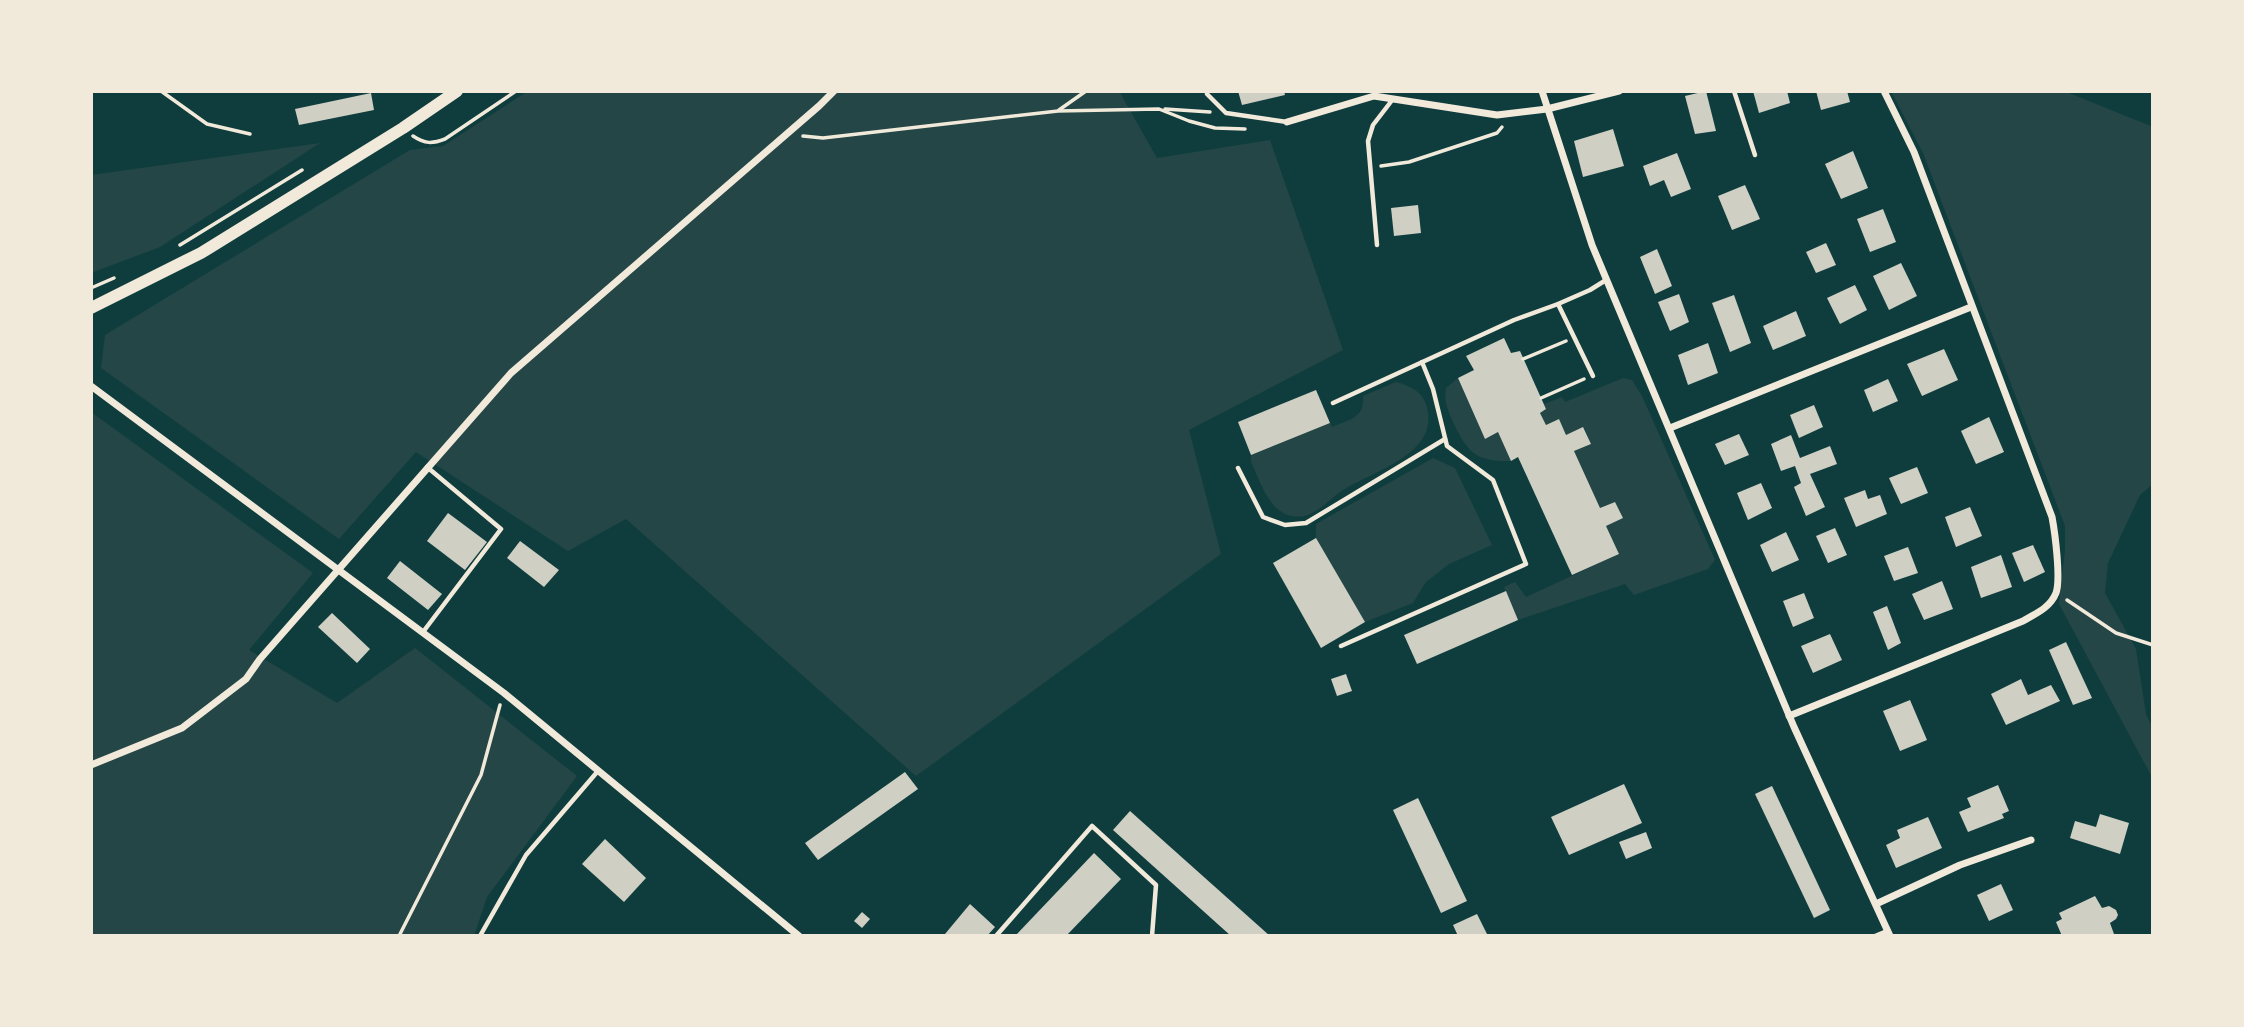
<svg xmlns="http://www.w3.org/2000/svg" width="2244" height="1027" font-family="'DejaVu Sans',sans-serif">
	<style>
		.green { fill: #244646 }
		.building { fill: #cfcfc3 }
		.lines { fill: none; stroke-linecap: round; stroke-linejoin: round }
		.path { stroke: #f1e9da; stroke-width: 3.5 }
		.service { stroke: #f1e9da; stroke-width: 4.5 }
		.minor { stroke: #f1e9da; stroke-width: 7 }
		.secondary { stroke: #f1e9da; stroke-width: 12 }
	</style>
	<rect width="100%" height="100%" fill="#0f3d3e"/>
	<g class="green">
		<path d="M528 91H1119L1157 158 1270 140 1343 350 1189 430 1221 554 916 776 626 519 568 551 416 452 339 539 101 368 105 335 410 150 443 146Z"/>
		<path d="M1891 91H2064L2153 127V484L2140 495 2108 563 2105 593 2136 649 2146 714 2153 729V779L2059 604 2065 550V526L1923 153Z"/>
		<path d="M320 143 160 247 91 273V175Z"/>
		<path d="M1458 378 1485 439 1498 432 1511 461C1474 462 1467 451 1452 420 1447 407 1444 402 1446 388Z"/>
		<path d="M1623 378 1632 380 1642 396 1715 560 1708 569 1634 595 1625 584 1518 620 1504 587 1515 582 1526 597 1619 554 1606 526 1622 518 1615 502 1600 508 1574 451 1591 444 1584 428 1566 435 1559 419 1546 425 1540 413 1546 409 1544 404 1562 397 1565 402Z"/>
		<path d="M1396 382C1410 386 1424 392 1427 408 1439 454 1373 471 1343 490 1326 501 1314 520 1292 516 1269 512 1260 481 1251 462V455L1330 423 1332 427C1350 419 1365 418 1363 396Z"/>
		<path d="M91 412 313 573 249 650 337 703 415 648 577 776 487 897 474 936H91Z"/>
		<path d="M1433 458 1455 468 1492 545 1449 564 1426 582 1413 603 1365 622 1316 538V524Z"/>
	</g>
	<g class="building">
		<path d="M1238 91H1284L1285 95 1242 105Z"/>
		<path d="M1706 91 1716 131 1695 134 1685 96Z"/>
		<path d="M1753 91H1787L1790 103 1759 113Z"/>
		<path d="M1816 91H1847L1850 102 1821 110Z"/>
		<path d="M371 93 374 110 299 125 295 109Z"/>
		<path d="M1613 129 1624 166 1583 177 1574 141Z"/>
		<path d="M1853 151 1868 188 1841 199 1825 164Z"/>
		<path d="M1677 153 1691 189 1671 197 1664 180 1650 186 1643 166Z"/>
		<path d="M1745 185 1760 219 1732 230 1718 196Z"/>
		<path d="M1418 205 1421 233 1394 236 1391 208Z"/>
		<path d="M1883 209 1896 242 1870 252 1857 219Z"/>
		<path d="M1826 243 1836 265 1816 273 1806 252Z"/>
		<path d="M1657 249 1672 286 1655 294 1640 257Z"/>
		<path d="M1901 263 1917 296 1889 310 1873 276Z"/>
		<path d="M1855 285 1867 310 1840 324 1827 298Z"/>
		<path d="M1679 294 1689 322 1670 331 1658 302Z"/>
		<path d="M1734 295 1751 343 1730 352 1712 303Z"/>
		<path d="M1796 311 1806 336 1773 350 1763 326Z"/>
		<path d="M1504 338 1511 353 1520 351 1546 409 1540 413 1546 425 1559 419 1566 435 1583 427 1591 444 1574 451 1600 508 1615 502 1623 518 1606 526 1619 554 1572 575 1518 457 1511 461 1498 432 1485 439 1458 378 1474 370 1466 356Z"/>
		<path d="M1708 343 1718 373 1688 385 1678 355Z"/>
		<path d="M1944 349 1958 380 1922 396 1907 364Z"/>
		<path d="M1888 379 1898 401 1873 412 1864 390Z"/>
		<path d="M1316 390 1330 423 1251 455 1238 422Z"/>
		<path d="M1814 405 1823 427 1799 438 1790 415Z"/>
		<path d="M1989 417 2004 452 1976 464 1961 431Z"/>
		<path d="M1739 434 1749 455 1725 465 1715 444Z"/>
		<path d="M1791 435 1800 458 1830 446 1837 464 1810 474 1825 507 1806 516 1794 487 1801 483 1795 466 1781 471 1771 444Z"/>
		<path d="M1917 467 1928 493 1901 504 1889 478Z"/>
		<path d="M1761 483 1772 508 1748 520 1737 493Z"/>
		<path d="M1865 490 1868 499 1880 495 1887 514 1856 527 1844 498Z"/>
		<path d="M1970 507 1982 536 1956 547 1945 517Z"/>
		<path d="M448 513 487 542 465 570 427 541Z"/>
		<path d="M1835 528 1847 555 1828 563 1816 536Z"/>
		<path d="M1786 532 1799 560 1772 572 1760 545Z"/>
		<path d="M1316 538 1365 622 1321 648 1273 563Z"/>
		<path d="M520 541 559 570 544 587 507 558Z"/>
		<path d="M2033 545 2045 572 2024 582 2012 553Z"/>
		<path d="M1908 547 1918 573 1894 581 1884 556Z"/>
		<path d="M2001 555 2012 587 1981 598 1971 567Z"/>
		<path d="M400 561 442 594 428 610 387 578Z"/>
		<path d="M1942 581 1953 609 1924 620 1912 594Z"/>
		<path d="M1506 591 1518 620 1417 664 1404 635Z"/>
		<path d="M1804 593 1814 618 1793 627 1783 601Z"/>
		<path d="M1887 606 1901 643 1888 650 1873 612Z"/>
		<path d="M332 613 370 649 357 663 318 627Z"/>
		<path d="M1830 634 1842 660 1813 673 1801 646Z"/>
		<path d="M2066 642 2092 698 2073 705 2049 650Z"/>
		<path d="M1346 674 1352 691 1337 696 1331 679Z"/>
		<path d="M2021 679 2028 695 2051 685 2060 701 2006 725 1991 694Z"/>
		<path d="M1910 700 1927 740 1900 751 1883 711Z"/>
		<path d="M905 772 918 789 818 860 805 843Z"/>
		<path d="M1624 784 1642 823 1569 855 1551 817Z"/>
		<path d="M1998 785 2009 811 2002 814 2004 818 1968 832 1959 812 1971 807 1967 798Z"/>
		<path d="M1772 786 1830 910 1814 918 1755 794Z"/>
		<path d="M1418 798 1467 901 1441 913 1393 810Z"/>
		<path d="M1130 811 1270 936H1231L1113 830Z"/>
		<path d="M2100 814 2129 823 2120 854 2070 838 2075 821 2096 827Z"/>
		<path d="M1928 817 1942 848 1896 868 1886 845 1900 838 1897 830Z"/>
		<path d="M1646 832 1652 848 1626 859 1619 842Z"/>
		<path d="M605 839 646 878 624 902 582 864Z"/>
		<path d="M1094 853 1121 879 1066 936H1015Z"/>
		<path d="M2001 884 2013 910 1989 921 1977 895Z"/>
		<path d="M2095 896 2102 908 2109 906 2116 910 2118 915 2116 919 2110 923 2114 934 2111 936H2062L2056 922 2062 919 2059 913Z"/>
		<path d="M970 904 995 927 987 936H948L945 934Z"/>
		<path d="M862 912 870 919 862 928 854 921Z"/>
		<path d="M1477 914 1488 936H1458L1453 925Z"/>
	</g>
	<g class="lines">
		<g class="path">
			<path d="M161 91 207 124 250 134"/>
			<path d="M1165 109 1210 112"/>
			<path d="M1059 110 1086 91"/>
			<path d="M413 136C425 144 432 144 445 139L516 91"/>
			<path d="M803 136 823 138 1058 111 1159 109 1189 121 1215 128 1245 129"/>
			<path d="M1381 166 1409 162 1497 133 1502 127"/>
			<path d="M180 245 302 170"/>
			<path d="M91 288 114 278"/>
			<path d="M1523 359 1566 341"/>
			<path d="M1541 398 1584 379"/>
			<path d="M2067 600 2116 633 2153 645"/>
			<path d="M399 936 481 775 500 705"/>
		</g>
		<g class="service">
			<path d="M1207 91V94L1226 113 1287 122"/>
			<path d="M1734 91 1755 155"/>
			<path d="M1377 245 1368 141 1373 125 1393 99"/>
			<path d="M1593 376 1558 304 1590 290 1606 280"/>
			<path d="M1333 403 1514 320 1558 304"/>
			<path d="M1238 468 1263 517 1285 525 1306 523 1445 439"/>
			<path d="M423 632 501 529 427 467"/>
			<path d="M1341 646 1526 564 1493 480 1447 446 1433 389 1422 362"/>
			<path d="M480 936 526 855 598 771"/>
			<path d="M996 936 1092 826 1156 885 1152 936"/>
			<path d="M1875 936 1887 931"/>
		</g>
		<g class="minor">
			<path d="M1542 91 1592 245 1794 727 1890 936"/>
			<path d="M1287 122 1374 96 1497 115 1547 109 1619 91"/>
			<path d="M91 386 504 693 799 936"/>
			<path d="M1670 428 1971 307"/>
			<path d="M1789 716 2023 621C2035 614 2050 608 2056 593 2061 579 2055 533 2052 517L1914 152 1884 91"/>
			<path d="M91 765 182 728 246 679 260 659 511 373 819 106 834 91"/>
			<path d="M1876 904 1960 865 2031 840"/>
		</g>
		<path class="secondary" d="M91 308 201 253 403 128 457 91"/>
	</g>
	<rect width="2244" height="1027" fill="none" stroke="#f1e9da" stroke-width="186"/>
</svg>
